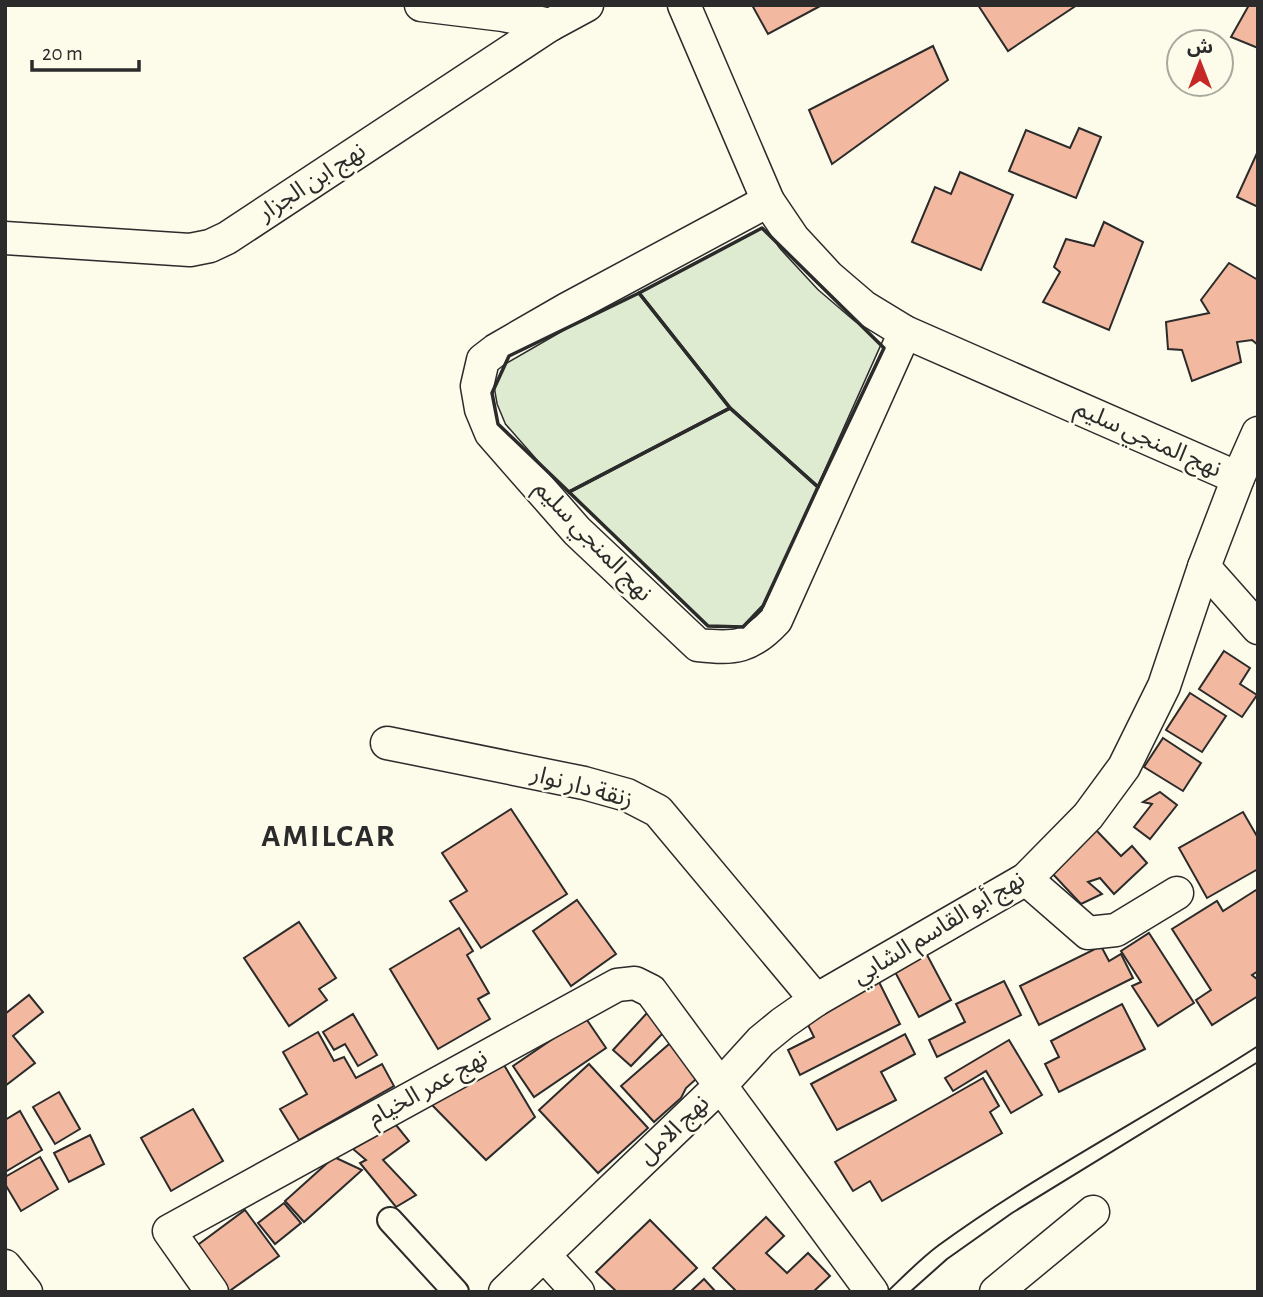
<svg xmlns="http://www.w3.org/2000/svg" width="1263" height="1297" font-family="'Alegreya Sans','Noto Sans Arabic',sans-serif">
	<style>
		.green { fill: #deebd1; stroke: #74746e; stroke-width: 2 }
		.building { fill: #f2b8a0; stroke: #2b2b2b; stroke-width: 2 }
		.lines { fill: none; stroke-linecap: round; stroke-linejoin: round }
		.pedestrian-casing { stroke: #2b2b2b; stroke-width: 28 }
		.minor-casing { stroke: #2b2b2b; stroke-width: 35 }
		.pedestrian { stroke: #fdfbea; stroke-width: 24 }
		.minor { stroke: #fdfbea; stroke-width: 32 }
		.tram { stroke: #2b2b2b; stroke-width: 2 }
		.wall { stroke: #2b2b2b; stroke-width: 3.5 }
		.labels { text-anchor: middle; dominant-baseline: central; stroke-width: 5; stroke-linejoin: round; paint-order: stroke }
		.street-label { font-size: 24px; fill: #2b2b2b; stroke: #fdfbea }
		.district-label { font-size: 32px; font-weight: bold; letter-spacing: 2px; fill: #2b2b2b; stroke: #fdfbea }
	</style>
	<rect width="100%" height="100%" fill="#fdfbea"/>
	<path class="green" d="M762 228 884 348 763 606 743 627 708 626 498 424 492 393 509 356 639 293Z"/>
	<g class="building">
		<path d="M752 5H822L768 34Z"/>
		<path d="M978 5H1077L1008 51Z"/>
		<path d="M1249 5H1258V48L1231 37Z"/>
		<path d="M933 46 948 80 832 164 809 110Z"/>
		<path d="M1079 128 1101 137 1076 198 1009 171 1026 130 1070 148Z"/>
		<path d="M1258 151V207L1237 197Z"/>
		<path d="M960 172 1013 195 981 270 912 242 935 187 951 194Z"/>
		<path d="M1104 222 1143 242 1109 330 1043 302 1060 272 1054 267 1066 239 1094 246Z"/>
		<path d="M1229 263 1258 280V345L1252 340 1237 342 1241 362 1192 381 1182 350 1168 349 1166 322 1209 313 1201 300Z"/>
		<path d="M1224 651 1250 668 1240 684 1257 695 1242 717 1199 689Z"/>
		<path d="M1190 693 1226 716 1202 752 1166 730Z"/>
		<path d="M1163 738 1201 763 1183 791 1144 767Z"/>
		<path d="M1160 792 1177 805 1150 839 1134 827 1152 804 1143 802Z"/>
		<path d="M511 809 567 894 481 948 450 901 467 891 442 853Z"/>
		<path d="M1243 812 1258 838V869L1207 898 1179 848Z"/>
		<path d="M1095 829 1121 856 1132 846 1147 863 1114 894 1100 878 1088 882 1102 894 1081 904 1050 871Z"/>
		<path d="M1256 890 1258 893V971L1252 975 1258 980V996L1212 1025 1196 1000 1211 990 1172 929 1217 901 1223 911Z"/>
		<path d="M577 900 616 954 571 986 533 931Z"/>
		<path d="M299 922 336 978 319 989 327 1000 289 1026 244 958Z"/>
		<path d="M459 928 473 951 467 955 489 993 478 999 490 1019 438 1049 390 969Z"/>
		<path d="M1149 933 1194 1003 1158 1026 1132 986 1141 982 1121 951Z"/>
		<path d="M1101 946 1109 961 1121 954 1133 978 1039 1025 1020 986Z"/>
		<path d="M926 953 951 1000 919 1017 894 970Z"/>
		<path d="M878 980 900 1024 800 1075 788 1050 814 1037 804 1017Z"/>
		<path d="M1004 981 1021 1015 937 1057 929 1040 965 1022 956 1004Z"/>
		<path d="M29 995 43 1012 13 1036 35 1063 5 1086V1014Z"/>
		<path d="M1122 1004 1145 1049 1059 1092 1045 1064 1059 1057 1051 1041Z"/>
		<path d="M647 1013 665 1031 631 1066 613 1050Z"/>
		<path d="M353 1014 377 1055 358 1066 345 1044 334 1050 323 1032Z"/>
		<path d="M585 1017 606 1048 534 1097 513 1066Z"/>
		<path d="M318 1032 334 1061 344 1057 356 1078 382 1064 394 1086 299 1140 280 1109 307 1094 283 1052Z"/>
		<path d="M905 1034 915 1054 881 1072 896 1100 837 1130 811 1084Z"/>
		<path d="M676 1038 705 1071 686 1088 681 1098 654 1122 621 1086Z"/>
		<path d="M1009 1040 1042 1095 1011 1113 986 1071 953 1091 945 1078Z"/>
		<path d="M589 1064 648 1128 598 1173 539 1110Z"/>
		<path d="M504 1065 535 1117 486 1160 431 1104Z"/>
		<path d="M983 1078 999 1106 990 1112 1002 1133 882 1201 870 1181 853 1191 835 1162Z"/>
		<path d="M59 1092 80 1129 55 1144 33 1107Z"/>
		<path d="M193 1109 223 1161 171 1191 141 1138Z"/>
		<path d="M20 1111 42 1150 5 1172V1120Z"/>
		<path d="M396 1125 409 1141 383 1160 416 1195 396 1207 360 1163 366 1160 353 1149Z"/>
		<path d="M90 1135 104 1164 69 1182 54 1153Z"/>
		<path d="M40 1157 58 1189 21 1211 5 1184V1177Z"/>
		<path d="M334 1157 362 1170 304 1222 285 1201Z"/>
		<path d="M284 1203 301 1223 275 1244 258 1223Z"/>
		<path d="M245 1210 279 1256 228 1292 195 1247Z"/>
		<path d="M766 1217 784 1236 766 1253 787 1273 808 1253 830 1276 813 1292H737L713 1268Z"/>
		<path d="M650 1220 697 1268 671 1292H617L596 1272Z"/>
		<path d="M704 1279 716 1292H690Z"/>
	</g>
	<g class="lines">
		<defs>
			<path id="pedestrian" d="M390 1220 456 1292"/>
			<g id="minor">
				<path d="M421 5 503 15 550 25"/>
				<path d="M684 5 768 201 793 238 829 277 864 307 905 332 1238 478"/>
				<path d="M768 201 567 309 496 350 483 360 477 386 481 409 491 433 577 531 698 645C735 649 750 648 776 620L905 332"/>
				<path d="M5 238 190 250 210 246 227 238 550 25 587 5"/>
				<path d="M1204 567 1258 628"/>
				<path d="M387 743 584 783 627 795 658 811 816 1000"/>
				<path d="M1026 879 1088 933 1116 930 1177 893"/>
				<path d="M544 1255 578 1292"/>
				<path d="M5 1266 26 1292"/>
				<path d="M212 1292 169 1231 617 985 635 983 651 991 872 1292"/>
				<path d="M505 1292 720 1086 761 1041 783 1023 816 1000 1026 879 1088 816 1124 767 1164 686 1204 567 1238 478 1258 433"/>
				<path d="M996 1292 1093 1212"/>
			</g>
		</defs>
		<use href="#pedestrian" class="pedestrian-casing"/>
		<use href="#minor" class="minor-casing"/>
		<use href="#pedestrian" class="pedestrian"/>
		<use href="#minor" class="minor"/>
		<g class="tram">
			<path d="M887 1292C904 1276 920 1259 939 1245 1039 1172 1153 1114 1258 1046"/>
			<path d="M910 1292 947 1259 1012 1213 1258 1062"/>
		</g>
		<g class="wall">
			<path d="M762 228 884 348 818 487 730 408 639 293Z"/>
			<path d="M639 293 730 408 569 492 498 424 492 393 509 356Z"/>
			<path d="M730 408 818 487 763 606 743 627 708 626 569 492Z"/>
		</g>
	</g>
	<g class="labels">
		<g class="street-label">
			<text transform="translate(312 182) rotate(-33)">نهج ابن الجزار</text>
			<text transform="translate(1148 439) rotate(24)">نهج المنجي سليم</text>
			<text transform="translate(593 541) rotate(46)">نهج المنجي سليم</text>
			<text transform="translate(582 787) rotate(15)">زنقة دار نوار</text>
			<text transform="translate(939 928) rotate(-31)">نهج أبو القاسم الشابي</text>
			<text transform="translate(428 1088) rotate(-29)">نهج عمر الخيام</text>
			<text transform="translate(674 1130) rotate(-44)">نهج الامل</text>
		</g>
		<g class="district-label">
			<text x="329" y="836">AMILCAR</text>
		</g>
	</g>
	<rect width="1263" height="1297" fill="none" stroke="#2b2b2b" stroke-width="14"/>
	<g transform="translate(1200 63)"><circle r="33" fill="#fdfbea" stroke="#a9a89e" stroke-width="2"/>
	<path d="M0-5L12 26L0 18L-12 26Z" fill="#c62828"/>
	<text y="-10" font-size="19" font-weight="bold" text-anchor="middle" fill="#2b2b2b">ش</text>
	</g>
	<path d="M32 60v10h107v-10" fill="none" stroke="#2b2b2b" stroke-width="3.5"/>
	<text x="42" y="60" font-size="21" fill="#2b2b2b" stroke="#fdfbea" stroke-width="5" paint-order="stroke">20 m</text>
</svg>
